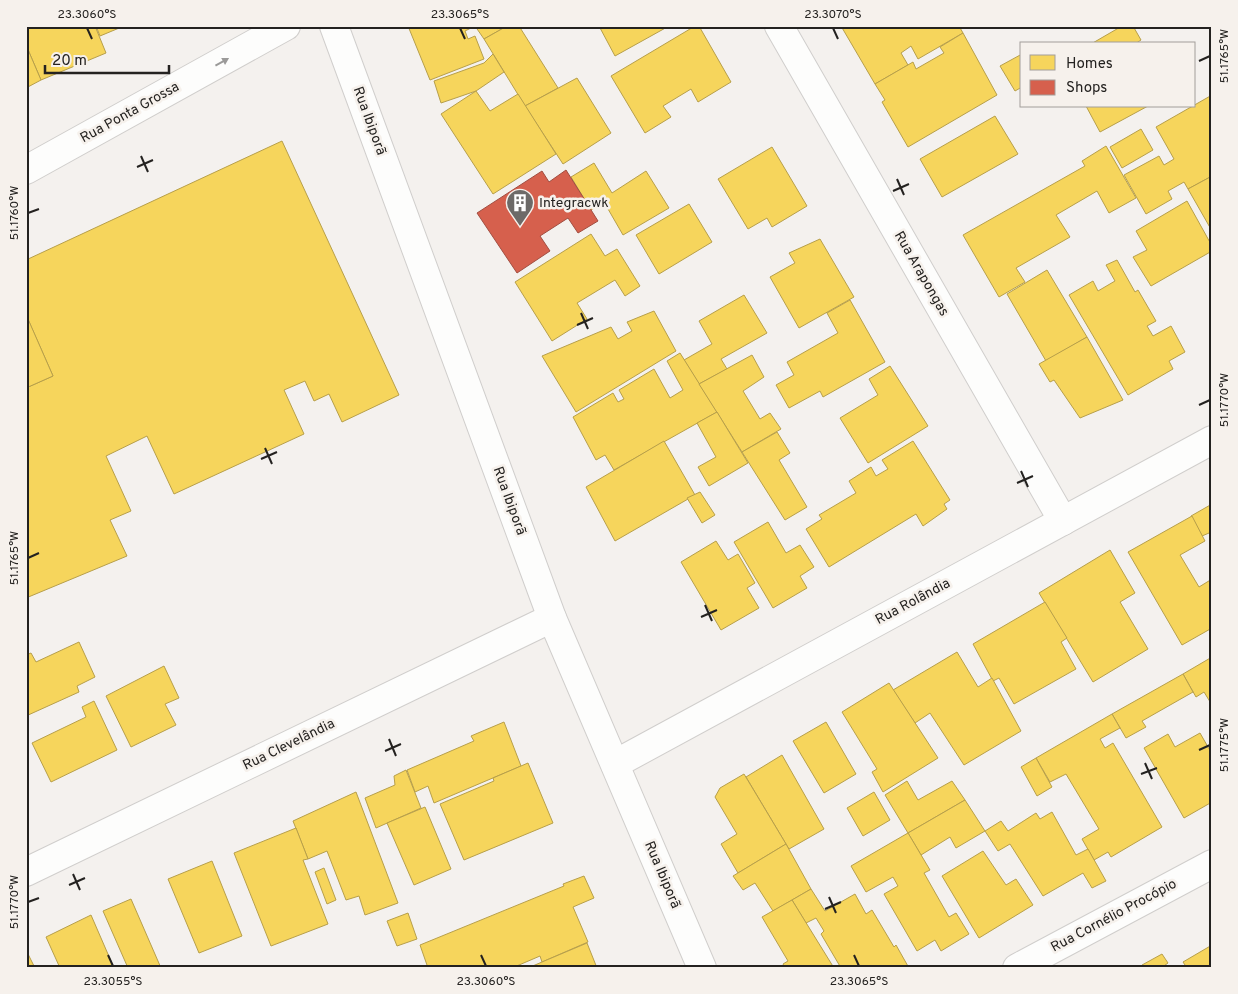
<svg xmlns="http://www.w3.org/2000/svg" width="1238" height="994" font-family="Overpass,sans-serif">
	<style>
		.homes { fill: #f6d55c; stroke: #b79f4a }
		.shops { fill: #d6604d; stroke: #a14d40 }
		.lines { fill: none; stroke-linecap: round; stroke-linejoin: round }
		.minor-casing { stroke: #d0cecc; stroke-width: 30 }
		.minor { stroke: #fdfdfc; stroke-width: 28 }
		.oneway { fill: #9b9a99 }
		.ticks { fill: none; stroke: #242220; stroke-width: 2 }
		.labels { text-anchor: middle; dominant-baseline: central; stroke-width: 5; stroke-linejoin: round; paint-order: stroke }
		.street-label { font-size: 14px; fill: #242220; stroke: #f6f1ec }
		.poi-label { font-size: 14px; fill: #242220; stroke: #f6f1ec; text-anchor: start }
		.neatline { fill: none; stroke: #242220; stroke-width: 2 }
		.ticks-label { font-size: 12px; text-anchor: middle; fill: #242220 }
	</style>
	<rect width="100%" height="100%" fill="#f4f1ee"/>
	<g class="homes">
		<path d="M26 26H95L106 53 41 80 26 45Z"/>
		<path d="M96 26H124L100 36Z"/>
		<path d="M408 26H475L465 31 468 39 475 36 484 59 430 80Z"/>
		<path d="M475 26H507L484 39Z"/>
		<path d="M507 26H519L558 88 525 106 484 39Z"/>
		<path d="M599 26H669L615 56Z"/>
		<path d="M695 26H699L731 82 698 102 691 89 663 106 671 117 645 133 611 76Z"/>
		<path d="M841 26H959L963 33 918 59 911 46 901 53 908 65 875 84Z"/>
		<path d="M1122 26H1133L1141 40 1135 44H1091Z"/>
		<path d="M963 33 997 95 908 147 882 102 885 100 875 84 913 62 916 69 944 53 940 47Z"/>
		<path d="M26 45 41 80 26 88Z"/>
		<path d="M493 54 504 72 476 91 441 103 434 81 484 63Z"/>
		<path d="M1022 54V87L1015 91 1000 66Z"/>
		<path d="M577 78 611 133 563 164 525 106Z"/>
		<path d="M476 91 490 111 518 94 556 154 493 194 441 114Z"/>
		<path d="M1212 95V176L1188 189 1184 182 1168 191 1172 199 1146 214 1124 175 1159 156 1164 165 1174 159 1156 127Z"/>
		<path d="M1086 106H1148L1100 132Z"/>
		<path d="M995 116 1018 154 942 197 920 159Z"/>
		<path d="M1141 129 1153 150 1122 168 1110 147Z"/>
		<path d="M282 141 399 395 342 422 329 394 314 401 305 381 284 390 304 434 174 494 147 436 106 456 131 511 110 520 127 556 26 598V466L28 465 26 461V388L53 376 26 315V260Z"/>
		<path d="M1106 146 1136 198 1109 213 1097 191 1056 215 1070 237 1016 268 1025 282 999 297 963 235 1085 166 1082 161Z"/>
		<path d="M772 147 807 206 772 227 767 218 748 229 718 179Z"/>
		<path d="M594 163 612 193 646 171 669 208 623 235 604 202 591 210 571 177Z"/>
		<path d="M1212 176V231L1188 189Z"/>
		<path d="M1187 201 1212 246V251L1151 286 1133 257 1147 250 1136 231Z"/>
		<path d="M689 204 712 242 659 274 636 235Z"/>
		<path d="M591 234 605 256 617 249 640 286 625 296 615 280 577 303 587 319 552 341 515 282Z"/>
		<path d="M820 239 854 297 799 328 770 277 795 263 789 253Z"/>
		<path d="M1117 260 1135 292 1138 290 1156 321 1147 326 1153 336 1171 326 1185 352 1169 361 1173 369 1128 395 1069 295 1093 281 1098 291 1115 281 1106 265Z"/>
		<path d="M1047 270 1087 337 1046 361 1007 294Z"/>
		<path d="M744 295 767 333 721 359 727 369 699 384 684 360 712 344 699 321Z"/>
		<path d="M850 300 885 362 823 397 820 391 789 408 776 385 794 375 787 362 838 333 827 313Z"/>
		<path d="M654 311 676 351 576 412 542 356 611 327 618 339 632 331 627 322Z"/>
		<path d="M28 319 53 376 26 388V320Z"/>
		<path d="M1087 337 1123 400 1080 418 1054 380 1050 382 1039 364Z"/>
		<path d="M680 353 717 412 614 470 605 455 596 460 573 417 613 393 618 402 624 399 619 390 654 369 670 398 683 390 667 361Z"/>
		<path d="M752 355 764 377 743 391 760 419 770 413 781 429 742 452 699 384Z"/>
		<path d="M890 366 928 426 868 463 840 418 878 395 869 379Z"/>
		<path d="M717 412 748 463 709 486 698 467 716 457 697 423Z"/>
		<path d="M777 432 790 453 779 460 807 507 785 520 742 452Z"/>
		<path d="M664 441 695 495 615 541 586 487Z"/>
		<path d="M913 441 950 500 944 504 947 509 923 526 916 514 829 567 806 529 822 519 819 515 856 493 849 481 871 467 876 476 888 469 882 460Z"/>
		<path d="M700 492 715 515 702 523 687 498Z"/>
		<path d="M1212 504V537L1209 533 1202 536 1191 516Z"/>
		<path d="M1192 516 1205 541 1180 555 1199 587 1212 579V628L1182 645 1128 552Z"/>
		<path d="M768 522 786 553 800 545 814 567 800 576 807 588 773 608 734 542Z"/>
		<path d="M716 541 728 560 738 554 755 583 747 588 759 608 721 630 681 562Z"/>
		<path d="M1110 550 1135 593 1120 602 1148 649 1093 682 1039 593Z"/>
		<path d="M1045 602 1067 638 1061 642 1076 669 1014 704 999 678 993 681 973 644Z"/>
		<path d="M79 642 95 677 77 686 79 692 26 716V655L31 653 36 662Z"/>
		<path d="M957 652 978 687 992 678 1021 731 964 765 930 713 915 723 893 690Z"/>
		<path d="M1212 657 1211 673 1212 705 1204 692 1196 697 1183 674Z"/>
		<path d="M164 666 179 698 165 704 176 725 131 747 106 696Z"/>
		<path d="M1183 674 1193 692 1142 721 1146 727 1126 738 1112 714Z"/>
		<path d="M889 683 938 758 883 792 872 772 877 769 842 712Z"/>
		<path d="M94 701 117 750 51 782 32 743 86 717 82 707Z"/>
		<path d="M1112 714 1120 728 1100 739 1105 748 1113 743 1162 827 1111 857 1108 852 1094 860 1082 839 1099 829 1066 774 1050 782 1036 758Z"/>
		<path d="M504 722 521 766 434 803 428 786 415 792 407 770 474 741 471 736Z"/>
		<path d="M826 722 856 774 824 793 793 741Z"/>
		<path d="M1200 733 1212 754V802L1184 818 1144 748 1168 734 1175 747Z"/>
		<path d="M782 755 824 829 789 849 746 777Z"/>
		<path d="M1036 758 1052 787 1037 796 1021 767Z"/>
		<path d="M528 763 553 823 464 860 440 804 494 781 493 778Z"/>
		<path d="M406 770 421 808 376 828 365 798 395 785 394 776Z"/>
		<path d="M744 774 786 844 738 873 721 844 737 834 715 797 720 788Z"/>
		<path d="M907 781 918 800 952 781 965 800 908 833 885 795Z"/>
		<path d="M356 792 398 903 365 915 359 896 346 900 327 851 308 859 293 821Z"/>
		<path d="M874 792 890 820 863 836 847 808Z"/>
		<path d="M965 800 985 831 956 848 950 837 921 855 908 833Z"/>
		<path d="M425 807 451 869 414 885 387 823Z"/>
		<path d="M1052 812 1076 855 1088 849 1106 881 1092 888 1083 873 1043 896 1010 844 998 851 985 831 1001 821 1008 831 1036 813 1040 819Z"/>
		<path d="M296 828 308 859 303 860 328 924 271 946 234 853Z"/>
		<path d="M908 833 930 870 924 873 949 917 956 913 969 934 941 951 935 940 917 951 884 894 898 886 893 877 866 892 851 866Z"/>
		<path d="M786 844 811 889 773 911 755 883 743 890 733 876Z"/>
		<path d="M983 851 1006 885 1016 879 1033 905 979 938 942 876Z"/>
		<path d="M212 861 242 936 199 953 168 879Z"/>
		<path d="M324 868 336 900 327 904 315 872Z"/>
		<path d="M584 876 594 898 573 907 588 942 542 962 540 956 512 968H428L420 945 564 886 563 884Z"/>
		<path d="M811 889 825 911 855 894 866 914 872 910 894 947 896 945 909 968H841L821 934 824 931 816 918 806 923 792 900Z"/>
		<path d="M131 899 161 968H128L103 911Z"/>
		<path d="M792 900 834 968H785L783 964 788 961 762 917Z"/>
		<path d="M408 913 417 939 397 946 387 921Z"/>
		<path d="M91 915 114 968H60L46 937Z"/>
		<path d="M587 943 597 968H528L542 962Z"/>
		<path d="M1212 945V968H1187L1183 962Z"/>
		<path d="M26 950 35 968H26Z"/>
		<path d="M1162 954 1168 963 1161 968H1144L1142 965Z"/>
	</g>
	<path class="shops" d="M566 170 598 221 578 233 568 218 540 236 550 251 517 273 477 213 542 171 549 182Z"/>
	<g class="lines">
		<defs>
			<g id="minor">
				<path d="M334 26 552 618 702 968"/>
				<path d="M779 26 1063 521"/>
				<path d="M26 170 286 26"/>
				<path d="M615 764 1212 440"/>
				<path d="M26 872 552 618"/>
				<path d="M1017 968 1212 864"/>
			</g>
		</defs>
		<use href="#minor" class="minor-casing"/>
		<use href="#minor" class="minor"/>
	</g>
	<defs><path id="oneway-solid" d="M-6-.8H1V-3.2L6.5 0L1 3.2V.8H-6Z" transform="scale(1.25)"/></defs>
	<use class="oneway" href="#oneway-solid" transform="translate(222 62) rotate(-29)"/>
	<path class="ticks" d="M87 28 92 39M460 28 465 39M833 28 838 39M1199 61 1210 56M141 156 148 172M137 167 153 160M897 179 904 195M893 191 909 184M28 213 39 209M581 313 588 329M577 325 593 318M1199 405 1210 400M265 448 272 464M261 459 277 452M1021 471 1028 487M1017 483 1033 476M28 558 39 553M705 605 712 621M701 617 717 610M389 739 396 756M1199 750 1210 745M385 751 401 744M1145 763 1152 779M1141 774 1157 768M73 874 80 890M69 885 85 878M829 897 836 913M28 902 39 898M825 909 841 902M108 955 113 966M481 955 486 966M854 955 859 966"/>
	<defs>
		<symbol id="building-pin" viewBox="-11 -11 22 30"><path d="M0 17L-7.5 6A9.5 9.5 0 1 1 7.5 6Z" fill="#6d6a68" stroke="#f6f1ec"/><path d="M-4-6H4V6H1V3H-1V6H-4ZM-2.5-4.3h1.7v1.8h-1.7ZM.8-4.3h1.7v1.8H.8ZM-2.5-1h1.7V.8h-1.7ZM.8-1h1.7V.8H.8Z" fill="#fff"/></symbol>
	</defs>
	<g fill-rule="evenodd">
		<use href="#building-pin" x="504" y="187" width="32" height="43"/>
	</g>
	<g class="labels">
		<g class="street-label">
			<text transform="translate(130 113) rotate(-29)">Rua Ponta Grossa</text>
			<text transform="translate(369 121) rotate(70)">Rua Ibiporã</text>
			<text transform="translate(921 274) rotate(60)">Rua Arapongas</text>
			<text transform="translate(509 501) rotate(70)">Rua Ibiporã</text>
			<text transform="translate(913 602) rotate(-28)">Rua Rolândia</text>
			<text transform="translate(289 745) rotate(-26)">Rua Clevelândia</text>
			<text transform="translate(662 875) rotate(67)">Rua Ibiporã</text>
			<text transform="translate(1114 916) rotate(-28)">Rua Cornélio Procópio</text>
		</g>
		<g class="poi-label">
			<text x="539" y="203">Integracwk</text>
		</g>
	</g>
	<rect width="1238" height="994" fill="none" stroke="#f6f1ec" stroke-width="55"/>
	<rect x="1020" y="42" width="175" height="65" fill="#f6f1ec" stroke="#a29e9a"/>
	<rect x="1030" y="55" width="25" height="15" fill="#f6d55c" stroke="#a29e9a"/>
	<text x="1066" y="68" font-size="15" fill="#242220">Homes</text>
	<rect x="1030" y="80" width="25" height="15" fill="#d6604d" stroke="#a29e9a"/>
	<text x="1066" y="92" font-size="15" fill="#242220">Shops</text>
	<path d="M45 65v8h124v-8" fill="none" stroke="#242220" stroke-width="2.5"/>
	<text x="52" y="65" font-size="15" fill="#242220" stroke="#f6f1ec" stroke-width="4" paint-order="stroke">20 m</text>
	<rect x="28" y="28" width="1182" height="938" class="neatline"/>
	<g class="ticks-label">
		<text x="87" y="18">23.3060°S</text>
		<text x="460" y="18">23.3065°S</text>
		<text x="833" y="18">23.3070°S</text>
		<text transform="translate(1224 56) rotate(-90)" y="4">51.1765°W</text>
		<text transform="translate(14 213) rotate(-90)" y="4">51.1760°W</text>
		<text transform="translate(1224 400) rotate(-90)" y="4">51.1770°W</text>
		<text transform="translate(14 558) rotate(-90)" y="4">51.1765°W</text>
		<text transform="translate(1224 745) rotate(-90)" y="4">51.1775°W</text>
		<text transform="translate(14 902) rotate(-90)" y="4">51.1770°W</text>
		<text x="113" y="985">23.3055°S</text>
		<text x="486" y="985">23.3060°S</text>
		<text x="859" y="985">23.3065°S</text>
	</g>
</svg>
